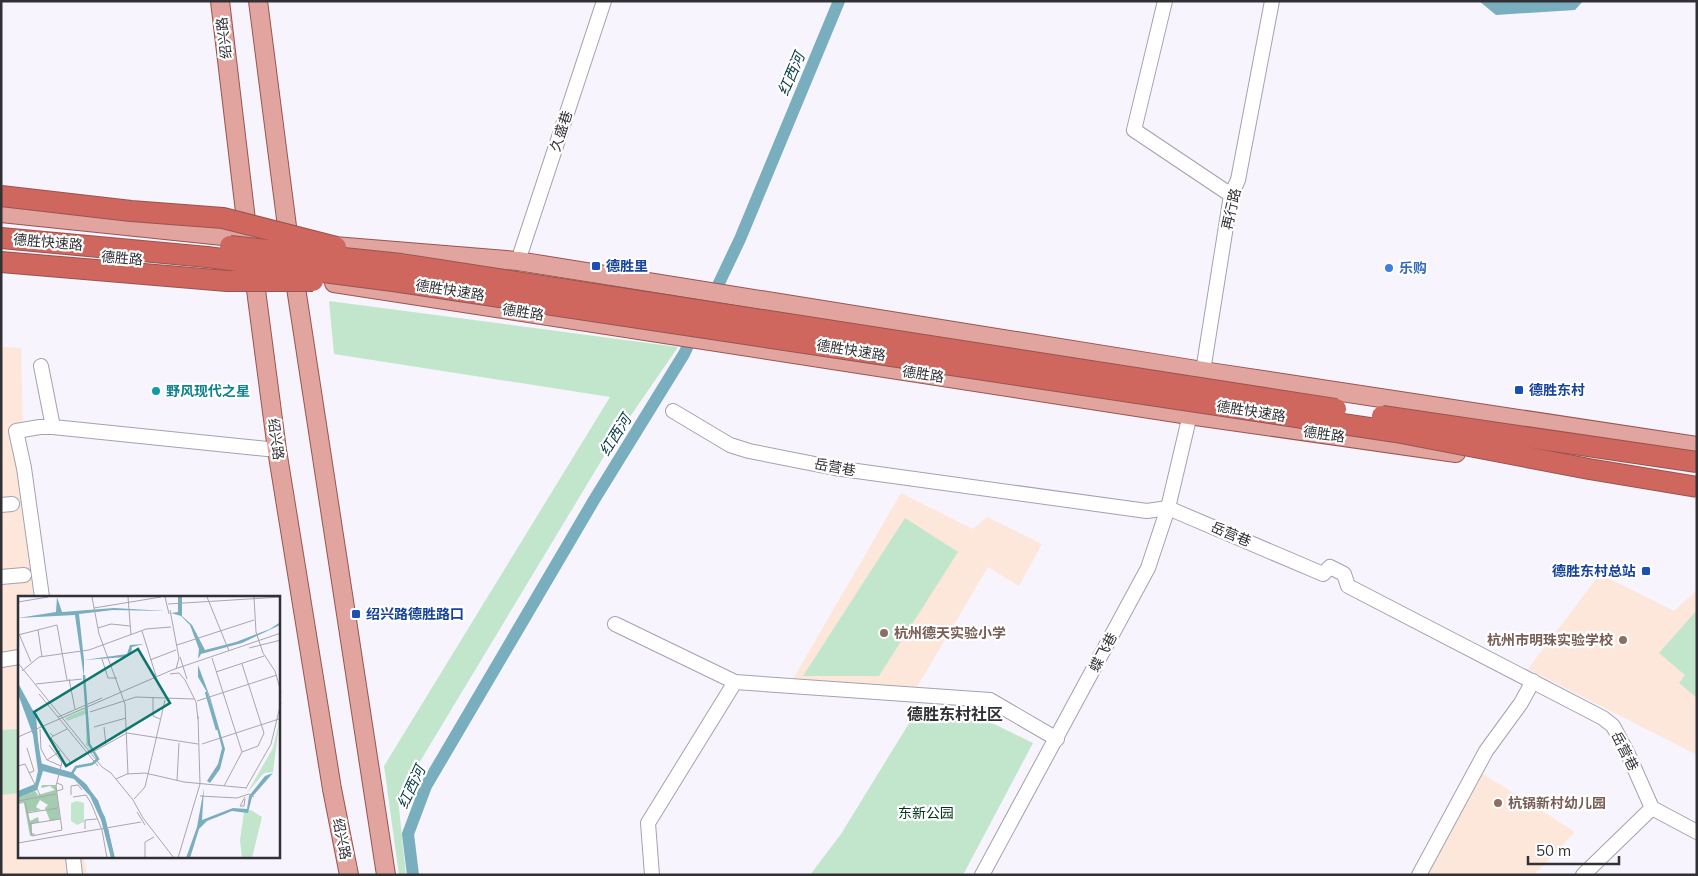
<svg xmlns="http://www.w3.org/2000/svg" width="1698" height="876" font-family="Mulish,'Noto Sans SC',sans-serif">
	<style>
		.education { fill: #fde7da }
		.green { fill: #c2e6cb }
		.water { fill: #78aebd }
		.lines { fill: none; stroke-linecap: round; stroke-linejoin: round }
		.canal { stroke: #78aebd; stroke-width: 12 }
		.minor-casing { stroke: #a5a1af; stroke-width: 16 }
		.major-casing { stroke: #985450; stroke-width: 20 }
		.minor { stroke: #fff; stroke-width: 14 }
		.major { stroke: #e2a49e; stroke-width: 18 }
		.highway-bridge-casing { stroke: #985450; stroke-width: 22; stroke-linecap: butt }
		.highway-bridge { stroke: #cf675e; stroke-width: 20 }
		.transit-dot { fill: #1a4fb4; stroke: #fff; stroke-width: 2 }
		.shop-dot { fill: #3f7fe0; stroke: #fff; stroke-width: 2 }
		.culture-dot { fill: #0f9aa8; stroke: #fff; stroke-width: 2 }
		.education-dot { fill: #8d6e63; stroke: #fff; stroke-width: 2 }
		.labels { text-anchor: middle; dominant-baseline: central; stroke-width: 4.5; stroke-linejoin: round; paint-order: stroke }
		.street-label { font-size: 14px; fill: #313035; stroke: #fff }
		.transit-label { font-size: 14px; font-weight: bold; fill: #164399; stroke: #fff; text-anchor: start }
		.shop-label { font-size: 14px; font-weight: bold; fill: #366cbe; stroke: #fff; text-anchor: start }
		.culture-label { font-size: 14px; font-weight: bold; fill: #0d838f; stroke: #fff; text-anchor: start }
		.education-label { font-size: 14px; font-weight: bold; fill: #785e54; stroke: #fff; text-anchor: start }
		.park-label { font-size: 14px; fill: #02361a; stroke: #fff }
		.water-label { font-size: 15px; font-style: italic; fill: #0e404b; stroke: #fff }
		.quarter-label { font-size: 16px; font-weight: bold; fill: #313035; stroke: #fff }
		.inset-river { fill: none; stroke: #78aebd; stroke-width: 2.5 }
		.inset-road { fill: none; stroke: #a8a6ad; stroke-width: 1 }
		.view { fill: #0f766e; fill-opacity: 0.15; stroke: #0f766e; stroke-width: 2.5 }
		.inset-edge { fill: none; stroke: #313035; stroke-width: 2.5 }
	</style>
	<rect width="100%" height="100%" fill="#f7f4fd"/>
	<g class="education">
		<path d="M1 347 21 348 23 435 46 597H19V857H84L87 875H1Z"/>
		<path d="M901 493 973 529 987 517 1042 544 1019 586 988 567 917 687 793 679Z"/>
		<path d="M1600 574 1674 611 1697 590V755L1528 669Z"/>
		<path d="M1483 774 1575 832 1534 875H1425Z"/>
	</g>
	<g class="green">
		<path d="M329 301 678 347 612 443 398 798 406 875H399L384 766 610 397 334 354Z"/>
		<path d="M905 518 958 552 879 676H803Z"/>
		<path d="M1697 610V698L1679 683 1685 675 1659 653Z"/>
		<path d="M984 719 1033 743 963 875H810L841 834 911 720Z"/>
		<path d="M19 729V793L1 795V730Z"/>
	</g>
	<path class="water" d="M1479 1H1583L1575 10 1496 15Z"/>
	<g class="lines">
		<g class="canal">
			<path d="M711 300 740 239 839 1"/>
			<path d="M413 875 408 834 426 786 594 500 684 354 695 331"/>
		</g>
		<defs>
			<g id="minor">
				<path d="M1165 1 1134 130 1231 195"/>
				<path d="M518 261 604 1"/>
				<path d="M41 366 53 427 277 450"/>
				<path d="M1200 381 1203 371 1231 195 1238 180 1272 1"/>
				<path d="M673 411 730 445 749 451 835 468 1147 511 1168 508 1323 574 1330 567 1344 574 1348 586 1603 718 1613 726 1628 754 1652 808 1697 832"/>
				<path d="M1 505 12 504"/>
				<path d="M1 577 24 575"/>
				<path d="M42 597 24 468 16 431 40 427H53"/>
				<path d="M615 624 735 682 990 700 1057 739"/>
				<path d="M1 660 19 657"/>
				<path d="M73 857 75 875"/>
				<path d="M652 875 648 823 735 682"/>
				<path d="M982 875 1148 568 1168 508 1192 406"/>
				<path d="M1419 875 1486 751 1521 703 1533 681"/>
				<path d="M1583 875 1652 808"/>
			</g>
			<g id="major">
				<path d="M220 1 248 237"/>
				<path d="M258 1 289 242 386 875"/>
				<path d="M1 213 252 239"/>
				<path d="M322 245 518 261 1203 371 1697 446"/>
				<path d="M253 267 277 450 332 789 349 875"/>
				<path d="M334 283 1189 415 1456 453"/>
			</g>
		</defs>
		<use href="#minor" class="minor-casing"/>
		<use href="#major" class="major-casing"/>
		<use href="#minor" class="minor"/>
		<use href="#major" class="major"/>
		<defs>
			<g id="highway-bridge">
				<path d="M1 196 131 211 223 218 336 247"/>
				<path d="M1 238 207 257 393 281 1396 432 1589 469 1697 487"/>
				<path d="M230 246 401 264 1336 409"/>
				<path d="M1 262 227 281H313"/>
				<path d="M1382 416 1697 462"/>
			</g>
		</defs>
		<use href="#highway-bridge" class="highway-bridge-casing"/>
		<use href="#highway-bridge" class="highway-bridge"/>
	</g>
	<g class="transit-dot">
		<rect x="591" y="261" width="10" height="10" rx="2.5"/>
		<rect x="1514" y="385" width="10" height="10" rx="2.5"/>
		<rect x="1641" y="566" width="10" height="10" rx="2.5"/>
		<rect x="351" y="609" width="10" height="10" rx="2.5"/>
	</g>
	<circle class="shop-dot" cx="1389" cy="268" r="5"/>
	<circle class="culture-dot" cx="156" cy="391" r="5"/>
	<g class="education-dot">
		<circle cx="884" cy="633" r="5"/>
		<circle cx="1623" cy="640" r="5"/>
		<circle cx="1498" cy="803" r="5"/>
	</g>
	<g class="labels">
		<g class="street-label">
			<text transform="translate(224 38) rotate(-97)">绍兴路</text>
			<text transform="translate(561 131) rotate(-72)">久盛巷</text>
			<text transform="translate(1231 209) rotate(-77)">再行路</text>
			<text transform="translate(48 242) rotate(5)">德胜快速路</text>
			<text transform="translate(122 258) rotate(5)">德胜路</text>
			<text transform="translate(450 290) rotate(9)">德胜快速路</text>
			<text transform="translate(523 312) rotate(9)">德胜路</text>
			<text transform="translate(851 350) rotate(9)">德胜快速路</text>
			<text transform="translate(923 374) rotate(9)">德胜路</text>
			<text transform="translate(1251 411) rotate(9)">德胜快速路</text>
			<text transform="translate(1324 434) rotate(8)">德胜路</text>
			<text transform="translate(276 439) rotate(82)">绍兴路</text>
			<text transform="translate(835 467) rotate(10)">岳营巷</text>
			<text transform="translate(1231 534) rotate(23)">岳营巷</text>
			<text transform="translate(1103 652) rotate(-62)">蝶飞巷</text>
			<text transform="translate(1625 751) rotate(63)">岳营巷</text>
			<text transform="translate(342 839) rotate(79)">绍兴路</text>
		</g>
		<g class="transit-label">
			<text x="606" y="266">德胜里</text>
			<text x="1529" y="390">德胜东村</text>
			<text x="1636" y="571" text-anchor="end">德胜东村总站</text>
			<text x="366" y="614">绍兴路德胜路口</text>
		</g>
		<g class="shop-label">
			<text x="1399" y="268">乐购</text>
		</g>
		<g class="culture-label">
			<text x="166" y="391">野风现代之星</text>
		</g>
		<g class="education-label">
			<text x="894" y="633">杭州德天实验小学</text>
			<text x="1613" y="640" text-anchor="end">杭州市明珠实验学校</text>
			<text x="1508" y="803">杭锅新村幼儿园</text>
		</g>
		<g class="park-label">
			<text x="926" y="813">东新公园</text>
		</g>
		<g class="water-label">
			<text transform="translate(791 74) rotate(-67)">红西河</text>
			<text transform="translate(615 435) rotate(-58)">红西河</text>
			<text transform="translate(411 787) rotate(-65)">红西河</text>
		</g>
		<g class="quarter-label">
			<text x="955" y="714">德胜东村社区</text>
		</g>
	</g>
	<g transform="translate(18 596)">
		<rect width="262" height="262" fill="#f7f4fd"/>
		<path d="M70 112V150L73 155 68 149V118L49 125 47 122ZM262 122 255 176 246 177 229 197 255 152ZM59 205 66 207V226L59 229 53 225V207ZM233 214 244 221 234 262H224L222 244 226 216Z" fill="#c2e6cb"/>
		<path d="M24 189H38L42 223 32 225 27 212 30 209 22 204 18 211 23 214 10 216 12 225 20 221 21 226 14 228V237L18 238 12 240 6 207 0 208V202L17 195 20 199 37 194 32 190 23 192Z" fill="#a4cdaf"/>
		<path d="M39 1 44 16 96 12 148 15 95 14 61 18 66 64 109 58 112 49 126 48 114 51 113 58 108 61 66 64V82L57 19 0 22 38 16ZM160 1H164V20L174 29 187 54 218 46 252 33 261 27 262 6V29L224 47 183 58 180 63 181 53 172 29 163 20 153 17 160 16ZM180 69 192 101 207 153 202 173 192 187 189 185 200 168 204 152 190 98 180 81ZM0 87 18 120 22 167 55 177 69 189 87 221 97 262H93L83 224 72 200 56 183 25 175 19 194 0 202V195L17 188 20 175 15 139 0 98ZM255 177 234 201 230 217 214 215 189 225 181 233 172 262H168L179 231 186 192 184 224 215 212 229 213 231 200 247 180Z" fill="#78aebd"/>
		<path class="inset-river" d="M0 91 16 132M188 96 199 134M17 136 23 170 51 177 65 187 79 205 88 230M53 179 58 171 74 168 80 163 71 148 66 79M89 233 95 262"/>
		<path class="inset-road" d="M74 1 81 38 107 108 110 178M110 1 113 39M147 1 151 18M189 1 211 55M236 1 238 36 245 57 257 75 263 96M0 6 30 1M150 8 263 1M76 12 143 1M152 14 161 62 158 73M80 32 93 28 112 30M20 34 24 61M124 35 138 80M1 38 13 66M0 39 39 29 49 84M159 49 236 24M231 52 263 44M162 61 169 83M194 62 224 156M84 63 90 82H99M132 64 158 54M0 67 84 171 93 177 115 204 125 222 156 262M4 75 21 61 71 54 128 33 153 31M198 76 246 60M152 78 161 77 167 84 178 106 180 123M51 83 57 113M18 88 64 83M21 98 80 170M135 101V120L142 123M179 105 259 79M72 116 118 101 176 103M40 121 84 102M76 131 108 122M86 131 88 149M22 133 23 153 29 164 43 170M32 137 35 140 49 133M35 140 33 142 53 167M0 141 154 74 263 37M184 148 261 123M31 149 38 158 42 155M9 152 16 175 11 177M73 157 109 137 180 148M0 170 7 168 22 199M98 183 109 178 127 177 166 186 229 192M159 185 161 147M206 190 224 156 240 150 246 137 224 68M228 192 253 148 263 106M39 195 45 193 44 189 39 187M53 199V190L60 189 64 194M182 200 219 202 231 198 236 201M55 201 68 199 73 207 84 234 89 262M116 203 127 191 147 104M227 203 226 210H222L227 201M0 205 38 198M7 206 14 240 44 234 38 190 44 166 38 158 29 164M119 216 127 229M9 217 40 212M11 228 42 223M67 233V224L79 223M0 247 123 226M127 262V246L136 241M160 262 182 188 180 120"/>
		<path class="view" d="M120 53 152 107 48 170 16 116Z"/>
		<rect width="262" height="262" class="inset-edge"/>
	</g>
	<rect width="1698" height="876" fill="none" stroke="#313035" stroke-width="5"/>
	<path d="M1528 856v8h91v-8" fill="none" stroke="#313035" stroke-width="2.5"/>
	<text x="1536" y="856" font-size="15" fill="#313035" stroke="#ffffff" stroke-width="4" paint-order="stroke">50 m</text>
</svg>
